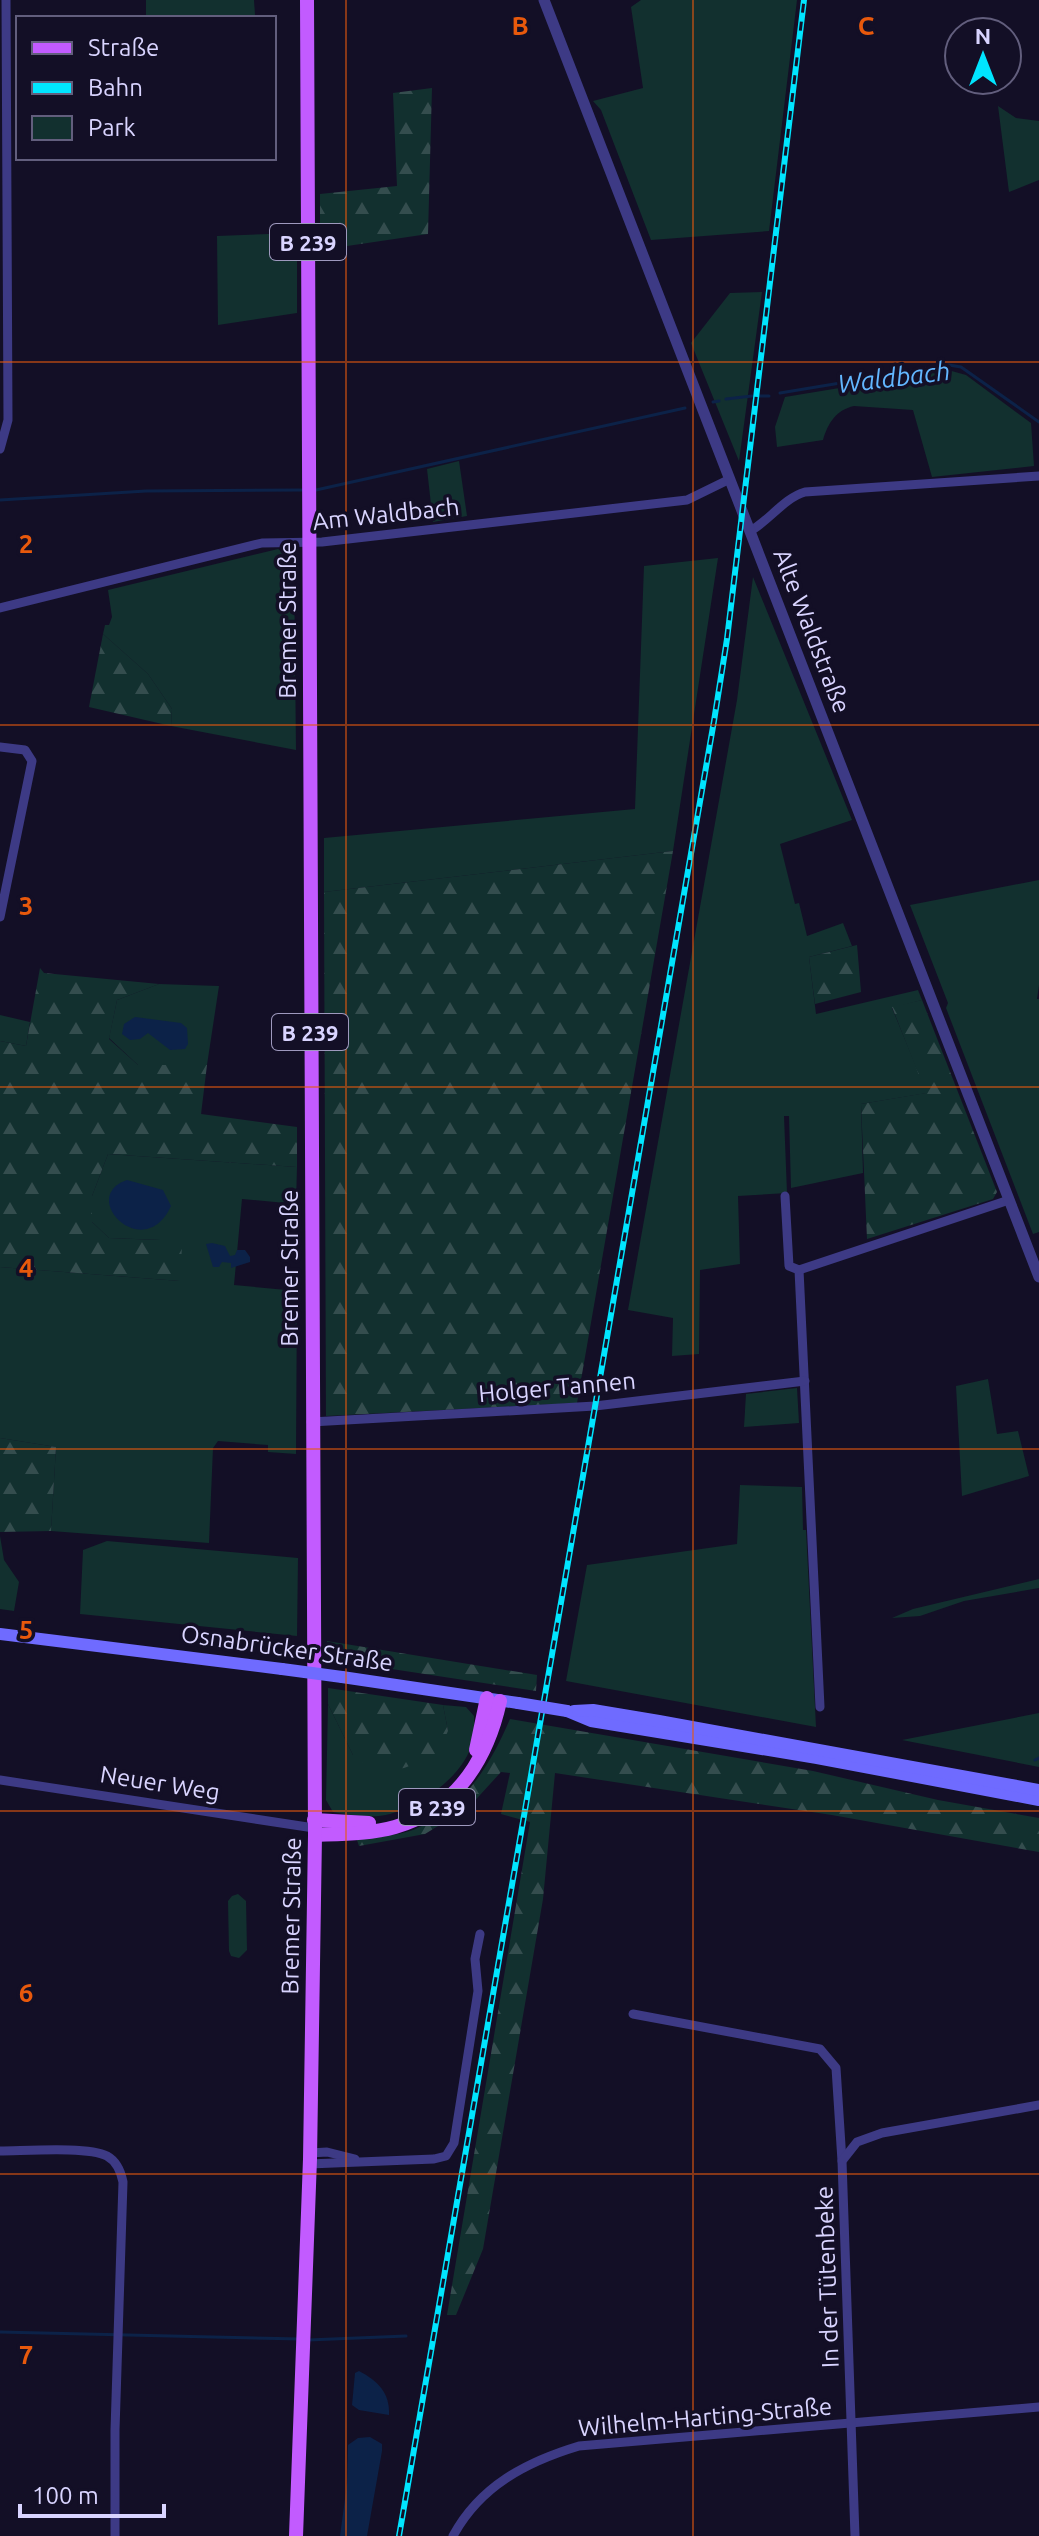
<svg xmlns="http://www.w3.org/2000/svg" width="1039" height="2536" font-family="Ubuntu,sans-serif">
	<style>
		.green { fill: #12302f }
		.forest { fill: url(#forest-firs) }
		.water { fill: #0c2248 }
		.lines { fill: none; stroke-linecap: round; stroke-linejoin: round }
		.stream { stroke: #0c2248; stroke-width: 3 }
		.minor { stroke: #3d3a85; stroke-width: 9 }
		.tertiary { stroke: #3d3a85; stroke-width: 11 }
		.secondary { stroke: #6f6bff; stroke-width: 12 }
		.primary { stroke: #c25bff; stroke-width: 14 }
		.rail-casing { stroke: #00e5ff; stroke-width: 6 }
		.rail { stroke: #130f26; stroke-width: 3; stroke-dasharray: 9; stroke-linecap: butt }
		.secondary-bridge { stroke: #6f6bff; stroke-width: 12 }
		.grid { fill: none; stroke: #e8590c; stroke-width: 2; stroke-opacity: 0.55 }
		.labels { text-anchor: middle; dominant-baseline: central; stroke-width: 7; stroke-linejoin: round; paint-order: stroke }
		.shield { fill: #130f26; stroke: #9e99be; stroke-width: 2 }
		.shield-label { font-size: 22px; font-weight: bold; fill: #d9d4ff }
		.street-label { font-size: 24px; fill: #d9d4ff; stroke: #130f26 }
		.water-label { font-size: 26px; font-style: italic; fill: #62b6ff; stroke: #130f26 }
		.grid-label { font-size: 26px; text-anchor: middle; font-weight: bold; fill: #e8590c; stroke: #130f26; stroke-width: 7; stroke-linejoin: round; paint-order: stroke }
	</style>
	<defs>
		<pattern id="forest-firs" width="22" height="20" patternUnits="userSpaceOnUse" patternTransform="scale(2)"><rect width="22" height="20" fill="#12302f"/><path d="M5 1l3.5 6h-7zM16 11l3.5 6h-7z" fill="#344d4e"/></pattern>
	</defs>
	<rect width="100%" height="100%" fill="#130f26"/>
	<g class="green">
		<path d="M146 0H254L255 15 228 18H146Z"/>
		<path d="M641 0H797L769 231 651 240 601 110 593 101 643 88 631 7Z"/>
		<path d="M998 106 1016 118 1039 121V180L1009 192Z"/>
		<path d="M297 233V313L218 325 217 236Z"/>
		<path d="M762 292 739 461 691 343 730 293Z"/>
		<path d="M948 370 966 375 1031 423 1034 466 932 477 913 410 854 406C836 410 828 423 823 440L777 447 775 427 785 397Z"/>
		<path d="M459 461 467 516 433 522 427 469Z"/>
		<path d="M278 549 294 558 296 750 171 726 172 709 148 674 103 634 105 625H109L112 617 108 590Z"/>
		<path d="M718 558 673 851 324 892V838L635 809 644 566Z"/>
		<path d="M753 577 852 820 780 844 795 904 799 903 807 936 843 923 852 946 809 957 816 1014 918 990 922 1000 892 1008 927 1093 861 1104 863 1173 791 1188 789 1116H784L787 1193 738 1196 740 1264 700 1270 699 1354 672 1356 673 1318 628 1310 737 700Z"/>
		<path d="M1039 880V985L1037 999H1039V1232L1033 1234 946 1008 948 1003 910 905Z"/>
		<path d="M159 984 219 986 207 1065H138L109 1038 117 1000Z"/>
		<path d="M0 1015 30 1022 26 1046 0 1041Z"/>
		<path d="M108 1154 297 1167 296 1204 242 1199 234 1285 297 1291 296 1454 268 1452V1445L218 1441 213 1448 209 1543 51 1531 56 1447 0 1438V1267L180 1281 160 1240 109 1238 92 1222V1196Z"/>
		<path d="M988 1379 997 1434 1018 1431 1029 1476 962 1496 956 1386Z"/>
		<path d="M797 1388 799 1423 744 1427 746 1394Z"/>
		<path d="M740 1485 802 1487 803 1530H806L816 1727 566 1681 587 1565 737 1544Z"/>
		<path d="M0 1536 4 1560 19 1582 14 1611 0 1609Z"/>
		<path d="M107 1541 298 1558 297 1636 80 1614 83 1550Z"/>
		<path d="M1039 1579V1588L964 1601 920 1616 892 1618 913 1609Z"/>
		<path d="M328 1704 353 1755 448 1731 443 1705 466 1707 474 1716C474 1724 475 1734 473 1741 464 1776 423 1804 390 1814 373 1819 350 1815 333 1812L326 1800Z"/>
		<path d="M1039 1713V1767L902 1740Z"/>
		<path d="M238 1894 246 1901 247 1950 239 1958 231 1956 229 1951 228 1901 232 1896Z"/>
	</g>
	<g class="forest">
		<path d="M432 88 428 234 320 250V194L397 186 393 93Z"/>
		<path d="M103 634 148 674 172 709 171 726 89 707Z"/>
		<path d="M673 851 577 1403 326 1416 324 892Z"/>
		<path d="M857 945 861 992 815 1004 809 957Z"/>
		<path d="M40 968 44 973 159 984 117 1000 109 1039 138 1065H207L201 1114 297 1127V1167L108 1154 92 1196V1222L109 1238 159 1240 183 1228 180 1281 0 1267V1041L26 1046Z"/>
		<path d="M922 1000 997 1192 993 1199 867 1239 861 1104 926 1093 892 1007Z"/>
		<path d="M0 1438 56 1447 51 1531 0 1532Z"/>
		<path d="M327 1641 537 1675 536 1691 326 1659Z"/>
		<path d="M328 1688 443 1705 448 1731 436 1756 404 1768 376 1772 353 1755 328 1704Z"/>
		<path d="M510 1719 813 1771 938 1800 1039 1818V1852L832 1815 555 1773 543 1899 483 2249 456 2315H447L530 1822 501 1814 510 1773 501 1772 469 1807 425 1834 359 1846 357 1840C375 1837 396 1836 413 1830 463 1810 490 1766 510 1719Z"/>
	</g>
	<g class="water">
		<path d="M135 1017 181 1023 187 1028 188 1044 185 1049 170 1050 148 1033 140 1039 130 1040 122 1034 124 1024Z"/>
		<path d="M127 1180 163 1190 171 1206C144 1265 77 1197 127 1180Z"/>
		<path d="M212 1243 225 1246 230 1256 235 1255 237 1250H245L250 1257V1262L231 1268V1263L222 1262 219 1267H213L206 1244Z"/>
		<path d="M359 2371C378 2381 390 2393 389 2415L359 2410 352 2405 355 2373Z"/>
		<path d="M370 2437 382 2444V2451L367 2536H340L347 2484 348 2445 358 2438Z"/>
	</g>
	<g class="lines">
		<g class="stream">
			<path d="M780 393 949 365 961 367 1039 422"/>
			<path d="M760 396H769"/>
			<path d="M726 399 752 396"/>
			<path d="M713 402 719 401"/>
			<path d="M316 490 685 408"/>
			<path d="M0 500 146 491 304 490"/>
			<path d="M1035 1760 1039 1758"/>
			<path d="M0 2332 300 2339"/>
			<path d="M308 2340 406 2336"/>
		</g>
		<g class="minor">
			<path d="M0 449 8 420 6 0"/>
			<path d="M750 531C769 521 784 498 805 492L1039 476"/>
			<path d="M0 608 262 543 322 542 687 500 730 479"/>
			<path d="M0 747 25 750 32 761 0 917"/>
			<path d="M785 1196 789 1266 799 1270 820 1707"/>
			<path d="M799 1270 1009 1200"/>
			<path d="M311 1422 595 1406 805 1381"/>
			<path d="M0 1780 314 1828"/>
			<path d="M633 2014 820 2049 836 2068 842 2161"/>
			<path d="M0 2151C24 2151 88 2146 107 2156 116 2161 121 2172 123 2182L115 2430V2536"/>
			<path d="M310 2153 327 2152 355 2159"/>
			<path d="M309 2164 434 2159 446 2156 454 2143 478 1991 475 1959 480 1934"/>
			<path d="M453 2536C480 2486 526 2462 579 2446L1039 2407"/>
			<path d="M855 2536 842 2161 857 2142 882 2133 1039 2105"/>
		</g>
		<path class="tertiary" d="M544 0 1039 1277"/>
		<g class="secondary">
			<path d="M0 1634 282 1669"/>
			<path d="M342 1677 518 1703"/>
			<path d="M567 1711 591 1721 817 1758 1039 1800"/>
			<path d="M574 1711 593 1710 659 1721 1039 1790"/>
		</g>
		<g class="primary">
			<path d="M476 1750 487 1698"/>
			<path d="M314 1820 369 1823"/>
			<path d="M315 1835C340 1834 371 1834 395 1827 456 1809 487 1760 500 1701"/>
			<path d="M296 2536 310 2159 315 1835 307 0"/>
		</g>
		<defs>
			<path id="rail" d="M399 2536 714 721 727 639 804 0"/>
		</defs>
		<use href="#rail" class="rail-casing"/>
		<use href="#rail" class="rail"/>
		<g class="secondary-bridge">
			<path d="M282 1669 342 1677"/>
			<path d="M518 1703 567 1711"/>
		</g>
	</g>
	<path class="grid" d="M346 0V2536M693 0V2536M0 362H1039M0 725H1039M0 1087H1039M0 1449H1039M0 1811H1039M0 2174H1039"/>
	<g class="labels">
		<g class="shield">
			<rect x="270" y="224" width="76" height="36" rx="6"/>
			<rect x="272" y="1014" width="76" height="36" rx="6"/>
			<rect x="399" y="1789" width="76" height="36" rx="6"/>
		</g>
		<g class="shield-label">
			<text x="308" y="242">B 239</text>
			<text x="310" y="1032">B 239</text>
			<text x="437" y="1807">B 239</text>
		</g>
		<g class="street-label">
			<text transform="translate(386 514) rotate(-6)">Am Waldbach</text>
			<text transform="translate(287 620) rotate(-90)">Bremer Straße</text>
			<text transform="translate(812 631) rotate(69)">Alte Waldstraße</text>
			<text transform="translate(289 1268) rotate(-90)">Bremer Straße</text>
			<text transform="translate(557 1387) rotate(-5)">Holger Tannen</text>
			<text transform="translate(287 1648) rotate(8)">Osnabrücker Straße</text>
			<text transform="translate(160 1783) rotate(9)">Neuer Weg</text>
			<text transform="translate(291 1916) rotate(-89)">Bremer Straße</text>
			<text transform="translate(827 2277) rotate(-92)">In der Tütenbeke</text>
			<text transform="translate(705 2417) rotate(-5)">Wilhelm-Harting-Straße</text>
		</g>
		<g class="water-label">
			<text transform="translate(894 377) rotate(-7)">Waldbach</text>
		</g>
	</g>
	<g class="grid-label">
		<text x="520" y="35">B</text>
		<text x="866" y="35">C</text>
		<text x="26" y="553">2</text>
		<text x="26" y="915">3</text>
		<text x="26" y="1277">4</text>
		<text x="26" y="1639">5</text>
		<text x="26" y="2002">6</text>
		<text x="26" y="2364">7</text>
	</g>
	<rect x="16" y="16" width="260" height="144" fill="#130f26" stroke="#625e7d" stroke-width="2"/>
	<rect x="32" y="42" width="40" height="12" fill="#c25bff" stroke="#625e7d" stroke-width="2"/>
	<text x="88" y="56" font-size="24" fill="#d9d4ff">Straße</text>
	<rect x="32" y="82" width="40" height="12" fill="#00e5ff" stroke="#625e7d" stroke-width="2"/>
	<text x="88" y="96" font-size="24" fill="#d9d4ff">Bahn</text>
	<rect x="32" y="116" width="40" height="24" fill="#12302f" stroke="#625e7d" stroke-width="2"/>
	<text x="88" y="136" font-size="24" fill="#d9d4ff">Park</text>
	<g transform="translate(983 56)"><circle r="38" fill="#130f26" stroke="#625e7d" stroke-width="2"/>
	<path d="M0-6L14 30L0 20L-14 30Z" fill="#00e5ff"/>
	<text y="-12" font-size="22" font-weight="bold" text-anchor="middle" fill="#d9d4ff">N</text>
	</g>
	<path d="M20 2504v12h144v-12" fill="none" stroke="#d9d4ff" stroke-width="4"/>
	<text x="32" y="2504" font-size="24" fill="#d9d4ff" stroke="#130f26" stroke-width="6" paint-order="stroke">100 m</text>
</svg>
